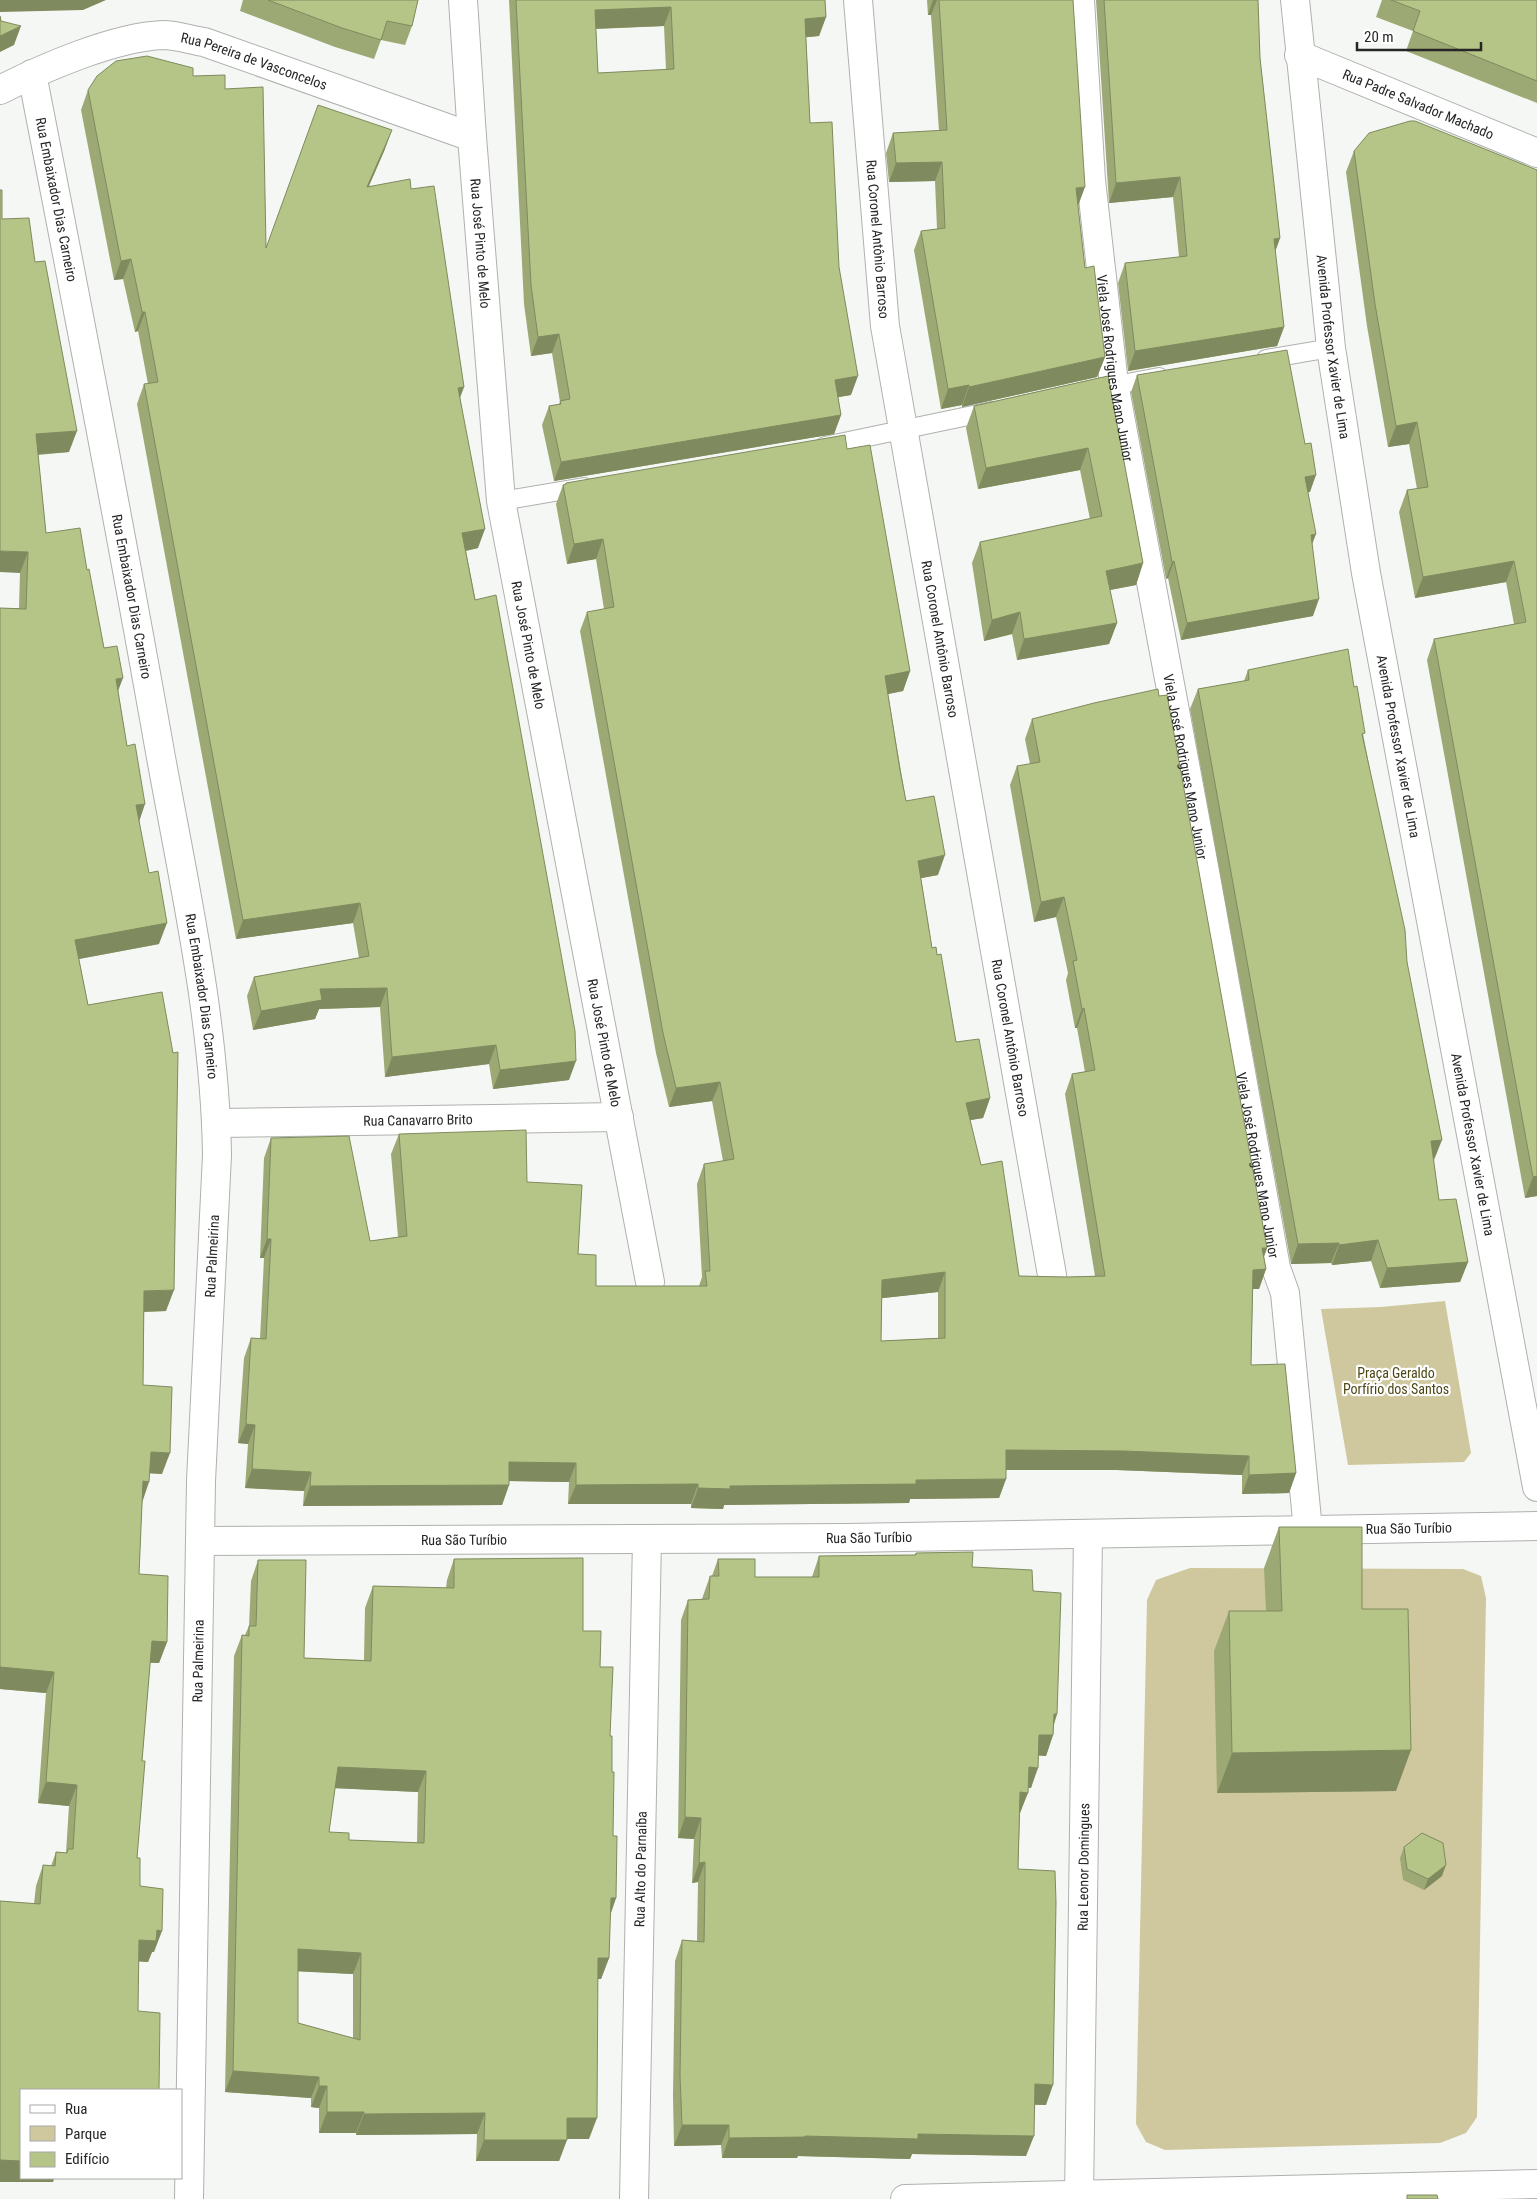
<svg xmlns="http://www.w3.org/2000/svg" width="1537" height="2199" font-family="'Roboto Condensed',sans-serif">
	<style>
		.green { fill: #cfc89e }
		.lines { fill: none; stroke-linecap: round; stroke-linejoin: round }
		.service-casing { stroke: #afb1ae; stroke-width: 20 }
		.minor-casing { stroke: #afb1ae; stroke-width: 30 }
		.service { stroke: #fff; stroke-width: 18 }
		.minor { stroke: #fff; stroke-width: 28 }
		.wall { fill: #9ca974; fill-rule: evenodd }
		.shaded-wall { fill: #7f8a5e }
		.building { fill: #b5c587; stroke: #7f8a5e; fill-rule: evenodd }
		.labels { text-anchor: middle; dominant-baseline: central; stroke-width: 4.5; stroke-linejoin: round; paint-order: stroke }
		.street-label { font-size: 14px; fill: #252625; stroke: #fff }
		.park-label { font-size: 14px; fill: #4e4614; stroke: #fff }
	</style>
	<rect width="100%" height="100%" fill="#f5f7f4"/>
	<g class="green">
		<path d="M1445 1301 1471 1453 1464 1462 1348 1465 1321 1309 1381 1307Z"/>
		<path d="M1190 1568 1463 1569 1481 1576 1486 1598 1477 2117 1466 2133 1440 2143 1165 2150 1146 2142 1136 2124 1147 1600 1156 1580Z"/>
	</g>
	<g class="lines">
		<defs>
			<g id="service">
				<path d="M1266 359 1331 348"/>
				<path d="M1106 387 1159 377"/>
				<path d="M825 446 992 411"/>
				<path d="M501 501 584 487"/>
			</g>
			<g id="minor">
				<path id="s1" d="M463 0 472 137 501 501 650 1282"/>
				<path id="s2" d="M858 0 885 326 1052 1275"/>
				<path id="s3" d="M1080 0 1091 180 1114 384 1206 877 1276 1268 1285 1293 1308 1530"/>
				<path id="s4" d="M1295 0 1331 348 1366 573 1537 1487"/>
				<path id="s5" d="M1299 55 1537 153"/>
				<path id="s6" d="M32 74C76 299 120 525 160 752 184 885 215 1020 217 1155L201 1481 189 2199"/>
				<path id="s7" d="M0 90C43 68 114 37 163 35 176 35 191 40 204 42L472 137"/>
				<path id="s8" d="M217 1123 619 1117"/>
				<path id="s9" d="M200 1541 847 1538 1537 1526"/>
				<path id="s10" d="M634 2199 647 1539"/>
				<path d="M905 2199 1537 2184"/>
				<path id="s11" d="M1079 2199 1088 1534"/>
			</g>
		</defs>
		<use href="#service" class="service-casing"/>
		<use href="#minor" class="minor-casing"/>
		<use href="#service" class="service"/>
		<use href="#minor" class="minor"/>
	</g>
	<g class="wall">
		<path d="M243 0H418L412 26 405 45 381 40 374 59 335 47 240 11Z"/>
		<path d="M509 0H825L826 17 819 36 806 37 810 123 839 267 851 395 838 397 841 415 834 434 554 481 542 425 549 406 559 404 560 402 552 353 531 356 524 304ZM664 26 666 70 598 73 596 29Z"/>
		<path d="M927 0H1073L1078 206 1085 268 1105 357 1097 377 962 407V405L941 409 914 250 921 231 937 229 935 181 889 182 886 153 893 133 939 131 931 15H928Z"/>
		<path d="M1096 0H1258L1260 58 1280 238 1275 251 1284 327 1277 346 1128 371 1118 283 1125 263 1179 257 1173 197 1109 203Z"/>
		<path d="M1382 0H1537V103L1406 51 1413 31 1376 17Z"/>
		<path d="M193 76 225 89 266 248 385 149 369 186 411 189 464 387 460 396 478 548 466 551 569 1080 493 1089 489 1064 385 1077 380 1007 319 1009 315 1019 253 1030 247 996 254 977 359 958 353 923 236 939 137 404 144 384H148L138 331 135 332 123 279 114 280 81 110 88 90Z"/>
		<path d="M1354 151 1537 170V1196L1525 1198 1427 660 1434 639 1514 624 1506 582 1415 598 1399 512 1407 490 1417 489 1409 444 1388 447 1367 326 1346 172Z"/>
		<path d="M2 219 35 262 69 452 38 455 46 533 87 570 104 648 118 691 159 944 79 959 88 1005 166 1311 144 1312 143 1385 162 1474 150 1473 142 1501 139 1574 167 1642 159 1663H150L142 1761 137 1858 140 1886 154 1952H152L148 1962 139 1961 21 2178H54L53 2182H0V1901L34 1904 36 1886 43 1865 51 1866 56 1852 66 1853 69 1806 38 1803 46 1693 0 1689V608H19L20 573Z"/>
		<path d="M1137 375 1305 444 1310 492H1308L1312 545 1313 616 1181 640 1168 578 1166 579 1131 392Z"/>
		<path d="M1108 376 1143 563 1136 585 1110 590 1117 623 1109 644 1017 660 1012 634 984 641 972 563 980 542 1090 519 1080 470 978 489 966 428 974 406Z"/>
		<path d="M847 449 910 671 903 691 888 694 906 801 938 875 921 878 932 948 937 955 956 1042 990 1098 983 1118 970 1120 981 1165 1019 1276 1067 1277 1095 1276 1065 1094 1072 1074 1085 1072 1077 1028H1075L1066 980 1068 973 1056 917 1034 922 1010 785 1017 766 1030 764 1025 739 1032 719 1267 1248 1264 1257 1266 1269 1259 1289H1253L1251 1365 1296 1473 1289 1493 1242 1494V1475L1117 1470H1006V1479L999 1498 910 1499 909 1503 724 1505 723 1509 691 1508V1504H568L569 1482 509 1481V1485L502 1505 303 1506 304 1491 245 1488 248 1444 238 1443 244 1358 251 1338 260 1339 264 1258H260L264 1158 271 1138 370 1241 398 1237 391 1154 399 1134 527 1182 578 1254 596 1286H699L702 1277 697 1184 704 1164 723 1161 712 1101 669 1107 656 1053 580 631 587 612 604 609 596 559 567 564 556 504 563 485H565L566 483ZM938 1292V1338L881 1341 882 1298Z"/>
		<path d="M1248 670 1354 687 1407 962 1439 1200 1468 1262 1460 1282 1380 1288 1371 1261 1332 1265 1331 1263 1291 1264 1190 709 1198 689 1244 681Z"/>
		<path d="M1279 1527 1362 1609 1396 1791 1217 1793 1214 1651 1229 1611H1266L1264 1568Z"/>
		<path d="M916 1553 972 1567 1033 1591 1057 1714 1054 1725 1053 1735 1046 1756 1038 1755 1031 1788H1028L1020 1813 1018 1869 1046 2105H1035L1026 2156 912 2154 910 2159 798 2156 797 2158H722L721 2145 674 2146 673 2096 675 1961 682 1940 697 1941 698 1882 692 1883 694 1839 678 1838 681 1620 688 1600 702 1599 703 1596 710 1576H712L718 1559 755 1577H812L819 1556 915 1555Z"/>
		<path d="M454 1559 583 1631 600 1667 610 1736 613 1836 616 1898 610 1914 609 1958 601 1979H598L589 2139H567L559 2161H476L477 2134 356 2135V2133H319V2108L311 2107V2098L225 2092 234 1656 242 1635H245L249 1626 251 1581 258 1560 304 1658 364 1660 365 1608 373 1586 446 1588 447 1580ZM335 1788 418 1792 417 1843 349 1840 329 1832ZM298 1971 353 1974V2038L298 2023Z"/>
		<path d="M1404 1847 1442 1876 1424 1890 1403 1880 1400 1858Z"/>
	</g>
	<g class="shaded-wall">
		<path d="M0 0H106L83 10 0 12Z"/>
		<path d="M933 0H937L931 15H928Z"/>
		<path d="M671 7 664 26 588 29 595 10Z"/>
		<path d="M826 17 819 36 798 38 805 19Z"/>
		<path d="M21 26 14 45 0 52V36Z"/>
		<path d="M392 130 385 149 360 206 367 187Z"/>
		<path d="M942 162 935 181 889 182 896 163Z"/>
		<path d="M1180 177 1173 197 1109 203 1116 183Z"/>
		<path d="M1085 187 1078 206 1076 188Z"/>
		<path d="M1280 238 1273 258 1274 239Z"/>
		<path d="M131 259 123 279 114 280 121 261Z"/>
		<path d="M142 312H145L138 331 135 332Z"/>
		<path d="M1284 327 1277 346 1128 371 1135 351Z"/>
		<path d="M559 334 552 353 531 356 538 337Z"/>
		<path d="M1105 357 1097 377 962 407 969 387Z"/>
		<path d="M858 376 851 395 828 399 835 380Z"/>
		<path d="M969 385 962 405 941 409 948 389Z"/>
		<path d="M464 387 457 406 458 388Z"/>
		<path d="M841 415 834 434 554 481 561 462Z"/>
		<path d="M1417 422 1409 444 1388 447 1396 426Z"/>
		<path d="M77 431 69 452 28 455 36 434Z"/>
		<path d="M1088 448 1080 470 978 489 986 468Z"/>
		<path d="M1316 475 1310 492 1299 493 1305 477Z"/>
		<path d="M485 529 478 548 455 553 462 533Z"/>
		<path d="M1316 534 1310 550 1311 535Z"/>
		<path d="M603 539 596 559 567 564 574 544Z"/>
		<path d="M0 551 28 552 20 573 0 572Z"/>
		<path d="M1174 561 1168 578 1166 579 1172 562Z"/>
		<path d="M1514 561 1506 582 1415 598 1423 577Z"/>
		<path d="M1143 563 1136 585 1099 592 1106 571Z"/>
		<path d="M1319 599 1313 616 1181 640 1187 623Z"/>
		<path d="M1020 612 1012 634 984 641 992 620Z"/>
		<path d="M1117 623 1109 644 1017 660 1024 639Z"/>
		<path d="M910 671 903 691 878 696 885 676Z"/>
		<path d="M123 678 115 699 116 679Z"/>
		<path d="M145 804 138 825 136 805Z"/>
		<path d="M945 855 938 875 911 880 918 861Z"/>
		<path d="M1064 897 1056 917 1034 922 1041 902Z"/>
		<path d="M360 903 353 923 236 939 243 920Z"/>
		<path d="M167 923 159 944 68 961 75 940Z"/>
		<path d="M387 988 380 1007 319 1009 315 1019 253 1030 261 1011 320 989Z"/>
		<path d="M1084 1008 1077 1028H1075L1082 1009Z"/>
		<path d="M496 1045 489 1064 385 1077 392 1057Z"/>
		<path d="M576 1061 569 1080 493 1089 500 1070Z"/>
		<path d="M720 1082 712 1101 669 1107 676 1088Z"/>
		<path d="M990 1098 983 1118 959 1122 966 1103Z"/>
		<path d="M1442 1140 1434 1160 1424 1161 1431 1141Z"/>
		<path d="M1537 1176V1196L1525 1198 1533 1177Z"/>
		<path d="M267 1239H271L264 1258H260Z"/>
		<path d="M1378 1240 1371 1261 1332 1265 1339 1245Z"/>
		<path d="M1339 1243 1331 1263 1291 1264 1298 1244Z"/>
		<path d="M1262 1248H1267L1260 1267Z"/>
		<path d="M1468 1262 1460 1282 1380 1288 1387 1268Z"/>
		<path d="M1266 1269 1259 1289H1246L1253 1270Z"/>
		<path d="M945 1272 938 1292 875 1299 882 1280Z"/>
		<path d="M174 1290 166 1311 136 1312 144 1291Z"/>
		<path d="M246 1424 255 1425 248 1444 238 1443Z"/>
		<path d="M1006 1450 1124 1451 1249 1456 1242 1475 1117 1470H999Z"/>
		<path d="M151 1452 170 1453 162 1474 144 1473Z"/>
		<path d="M509 1462 576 1463 569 1482 502 1481Z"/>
		<path d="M252 1469 311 1472 304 1491 245 1488Z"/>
		<path d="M1296 1473 1289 1493 1242 1494 1249 1475Z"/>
		<path d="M1006 1479 999 1498 910 1499 909 1503 724 1505 723 1509 691 1508 698 1488 730 1486 916 1480Z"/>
		<path d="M143 1481 149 1482 142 1503Z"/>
		<path d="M698 1484 691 1504H568L576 1485Z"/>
		<path d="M509 1485 502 1505 303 1506 310 1486Z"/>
		<path d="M152 1641 167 1642 159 1663 144 1662Z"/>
		<path d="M0 1667 54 1672 46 1693 0 1689Z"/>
		<path d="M1054 1714H1057L1050 1734Z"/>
		<path d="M1039 1735H1053L1046 1756 1031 1755Z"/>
		<path d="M1411 1750 1396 1791 1217 1793 1232 1753Z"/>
		<path d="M338 1767 426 1771 418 1792 331 1788Z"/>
		<path d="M1029 1767 1038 1768 1031 1788 1022 1787Z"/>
		<path d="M46 1782 77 1785 69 1806 38 1803Z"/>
		<path d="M1020 1792 1028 1793 1020 1813H1013Z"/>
		<path d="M685 1817 701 1818 694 1839 678 1838Z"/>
		<path d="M705 1862 698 1882 692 1883 699 1863Z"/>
		<path d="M1446 1865 1442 1876 1424 1890 1428 1879Z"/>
		<path d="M611 1898H616L609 1919Z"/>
		<path d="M157 1930 162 1931 154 1952H152L148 1962 131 1961 139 1940Z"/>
		<path d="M298 1949 361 1953 353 1974 290 1971Z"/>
		<path d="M598 1958H609L601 1979H591Z"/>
		<path d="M233 2071 319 2077 311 2098 225 2092Z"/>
		<path d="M1035 2084 1053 2085 1046 2105 1028 2104Z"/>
		<path d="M319 2086H327L319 2108 311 2107Z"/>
		<path d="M327 2112H364L356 2133H319Z"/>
		<path d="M485 2113 477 2134 356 2135 364 2114Z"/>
		<path d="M567 2118H597L589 2139H559Z"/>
		<path d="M682 2125H729L721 2145 674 2146Z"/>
		<path d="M918 2134 1034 2136 1026 2156 912 2154 910 2159 798 2156 797 2158H722L729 2138Z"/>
		<path d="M484 2140H567L559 2161H476Z"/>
		<path d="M0 2160 21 2161V2178H54L53 2182H0Z"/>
		<path d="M63 2178H150V2179Z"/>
	</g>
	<g class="building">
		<path d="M268 0H418L412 26 387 21 381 40 342 28Z"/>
		<path d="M516 0H825L826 17 805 19 810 123 832 122 839 267 858 376 835 380 841 415 561 462 549 406 561 404 560 401 570 399 559 334 538 337 531 285ZM671 7 674 69 598 73 595 10Z"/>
		<path d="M939 0H1073L1085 187 1076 188 1085 268 1094 266 1105 357 969 387V385L948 389 921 231 945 228 942 162 896 163 893 133 947 130Z"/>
		<path d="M1104 0H1258L1260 58 1280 238 1274 239 1284 327 1135 351 1125 263 1187 256 1180 177 1116 183Z"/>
		<path d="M1391 0H1537V81L1413 31 1420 11Z"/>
		<path d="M0 16 1 21 21 26 0 36Z"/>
		<path d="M147 56 193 68V76L225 75V89L263 87 266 248 318 105 392 130 367 187 410 179 411 189 434 186 464 387 458 388 485 529 462 533 475 600 496 595 575 1031 576 1061 500 1070 496 1045 392 1057 387 988 320 989 322 1000 261 1011 254 977 369 956 360 903 243 920 144 384 158 382 145 312H142L131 259 121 261 88 90 97 76 116 61Z"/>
		<path d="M1410 121H1415L1537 170V1176L1533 1177 1434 639 1526 622 1514 561 1423 577 1407 490 1428 487 1417 422 1396 426 1375 304 1354 151 1369 133Z"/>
		<path d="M0 190H2V219L29 218 35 262 45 261 77 431 36 434 46 533 80 528 87 570 89 569 104 648 117 646 123 678 116 679 127 746 135 744 145 804 136 805 149 873 158 871 167 923 75 940 88 1005 162 992 173 1053 178 1052 174 1290 144 1291 143 1385 172 1387 170 1453 151 1452 149 1482 143 1481 139 1574 168 1576 167 1642 152 1641 142 1761H145L137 1858H140V1886L163 1889 162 1931 157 1930 156 1941 139 1940 138 2011 160 2013 159 2090H21V2161L0 2160V1901L40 1904 43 1865 55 1866 56 1852 67 1853 68 1849H73L77 1785 46 1782 54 1672 0 1667V608L26 609 28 552 0 551Z"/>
		<path d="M1287 350 1305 444 1311 443 1316 475 1305 477 1316 534 1311 535 1319 599 1187 623 1174 561 1172 562 1137 375Z"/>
		<path d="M1108 376 1143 563 1106 571 1117 623 1024 639 1020 612 992 620 980 542 1102 516 1088 448 986 468 974 406Z"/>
		<path d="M845 435 847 449 870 445 910 671 885 676 900 770 906 801 934 796 945 855 918 861 932 948 936 947 937 955 941 954 956 1042 979 1039 990 1098 966 1103 981 1165 1002 1161 1019 1276 1067 1277 1105 1276 1072 1074 1095 1070 1084 1008 1082 1009 1073 961 1077 960 1064 897 1041 902 1017 766 1040 762 1032 719 1094 703 1158 689 1159 696 1167 695 1267 1248H1262L1266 1269 1253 1270 1251 1365 1285 1364 1296 1473 1249 1475V1456L1124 1451 1006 1450V1479L916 1480V1484L730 1486V1489L698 1488V1484L576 1485V1463L509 1462V1485L310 1486 311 1472 252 1469 255 1425 246 1424 251 1338 266 1339 271 1239H267L271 1138 349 1136 370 1241 407 1236 399 1134 526 1130 527 1182 582 1185 578 1254 596 1255V1286H707L705 1271H710L704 1164 734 1159 720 1082 676 1088 663 1033 587 612 614 607 603 539 574 544 563 485 566 484V483ZM945 1272V1338L881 1341 882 1280Z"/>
		<path d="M1348 649 1354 687 1357 686 1365 733 1362 734 1405 930 1407 962 1442 1140 1431 1141 1439 1200 1456 1199 1468 1262 1387 1268 1378 1240 1339 1245V1243L1298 1244 1198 689 1249 680 1248 670Z"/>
		<path d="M1279 1527H1362V1609H1408L1411 1750 1232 1753 1229 1611H1282Z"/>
		<path d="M973 1552 972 1567 1032 1570 1033 1591 1061 1593 1057 1714H1054L1053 1735H1039L1038 1768 1029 1767 1028 1793 1020 1792 1018 1869 1055 1871 1056 1902 1053 2085 1035 2084 1034 2136 918 2134V2139L805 2136V2137L729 2138V2125H682L680 2076 682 1940 704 1942 705 1878V1862L699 1863 701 1818 685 1817 688 1600 709 1599 710 1576H719L718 1559H755V1577H819V1556L916 1555V1553Z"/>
		<path d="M583 1558V1631H601L600 1667H613L610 1736H612V1772H614L613 1836H617L616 1898H611L609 1958H598L597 2118H567V2140H484L485 2113 364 2114V2112H327V2086H319V2077L233 2071 242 1635 249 1636V1626H256L258 1560H306L304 1658 371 1661 373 1586 454 1588V1559ZM338 1767 426 1771 424 1843 349 1840V1833L329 1832ZM298 1949 361 1953 360 2040 298 2023Z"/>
		<path d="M1422 1833 1443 1843 1446 1865 1428 1879 1407 1869 1404 1847Z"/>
		<path d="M1407 2195H1437L1438 2199H1407Z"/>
	</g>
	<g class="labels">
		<g class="street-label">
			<text stroke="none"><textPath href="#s7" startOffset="268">Rua Pereira de Vasconcelos</textPath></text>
			<text stroke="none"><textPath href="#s5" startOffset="129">Rua Padre Salvador Machado</textPath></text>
			<text stroke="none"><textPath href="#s6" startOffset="128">Rua Embaixador Dias Carneiro</textPath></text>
			<text stroke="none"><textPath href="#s2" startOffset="240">Rua Coronel Antônio Barroso</textPath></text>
			<text stroke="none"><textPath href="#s1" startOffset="244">Rua José Pinto de Melo</textPath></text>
			<text stroke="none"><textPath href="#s4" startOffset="349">Avenida Professor Xavier de Lima</textPath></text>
			<text stroke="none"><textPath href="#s3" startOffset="370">Viela José Rodrigues Mano Junior</textPath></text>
			<text stroke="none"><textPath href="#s6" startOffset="532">Rua Embaixador Dias Carneiro</textPath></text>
			<text stroke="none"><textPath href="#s2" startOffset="645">Rua Coronel Antônio Barroso</textPath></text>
			<text stroke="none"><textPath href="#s1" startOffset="649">Rua José Pinto de Melo</textPath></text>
			<text stroke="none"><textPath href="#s4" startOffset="754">Avenida Professor Xavier de Lima</textPath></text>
			<text stroke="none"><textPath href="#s3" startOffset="775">Viela José Rodrigues Mano Junior</textPath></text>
			<text stroke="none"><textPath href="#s6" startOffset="938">Rua Embaixador Dias Carneiro</textPath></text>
			<text stroke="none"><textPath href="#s2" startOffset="1050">Rua Coronel Antônio Barroso</textPath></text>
			<text stroke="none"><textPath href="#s1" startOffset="1054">Rua José Pinto de Melo</textPath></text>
			<text stroke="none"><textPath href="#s8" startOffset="201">Rua Canavarro Brito</textPath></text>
			<text stroke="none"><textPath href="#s4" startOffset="1159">Avenida Professor Xavier de Lima</textPath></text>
			<text stroke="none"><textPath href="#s3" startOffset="1180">Viela José Rodrigues Mano Junior</textPath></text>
			<text transform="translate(212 1256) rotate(-87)">Rua Palmeirina</text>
			<text stroke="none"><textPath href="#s9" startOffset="1209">Rua São Turíbio</textPath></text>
			<text stroke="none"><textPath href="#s9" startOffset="669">Rua São Turíbio</textPath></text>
			<text stroke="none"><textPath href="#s9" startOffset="264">Rua São Turíbio</textPath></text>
			<text transform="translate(198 1661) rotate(-89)">Rua Palmeirina</text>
			<text stroke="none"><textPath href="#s11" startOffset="332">Rua Leonor Domingues</textPath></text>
			<text stroke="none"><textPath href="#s10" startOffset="330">Rua Alto do Parnaíba</textPath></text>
		</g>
		<g class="park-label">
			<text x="1396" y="1373">Praça Geraldo<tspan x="1396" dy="16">Porfírio dos Santos</tspan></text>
		</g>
	</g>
	<rect x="20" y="2089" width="162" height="90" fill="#ffffff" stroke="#a8a8a8"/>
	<rect x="30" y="2105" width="25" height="8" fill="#ffffff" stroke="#a8a8a8"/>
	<text x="65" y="2114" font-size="15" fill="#252625">Rua</text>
	<rect x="30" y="2126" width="25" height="15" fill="#cfc89e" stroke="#a8a8a8"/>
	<text x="65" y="2139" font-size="15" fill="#252625">Parque</text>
	<rect x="30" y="2152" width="25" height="15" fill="#b5c587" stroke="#a8a8a8"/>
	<text x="65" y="2164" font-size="15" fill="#252625">Edifício</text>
	<path d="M1357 42v8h124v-8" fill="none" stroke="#252625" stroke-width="2.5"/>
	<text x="1364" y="42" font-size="15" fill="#252625" stroke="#ffffff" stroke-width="4" paint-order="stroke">20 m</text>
</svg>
